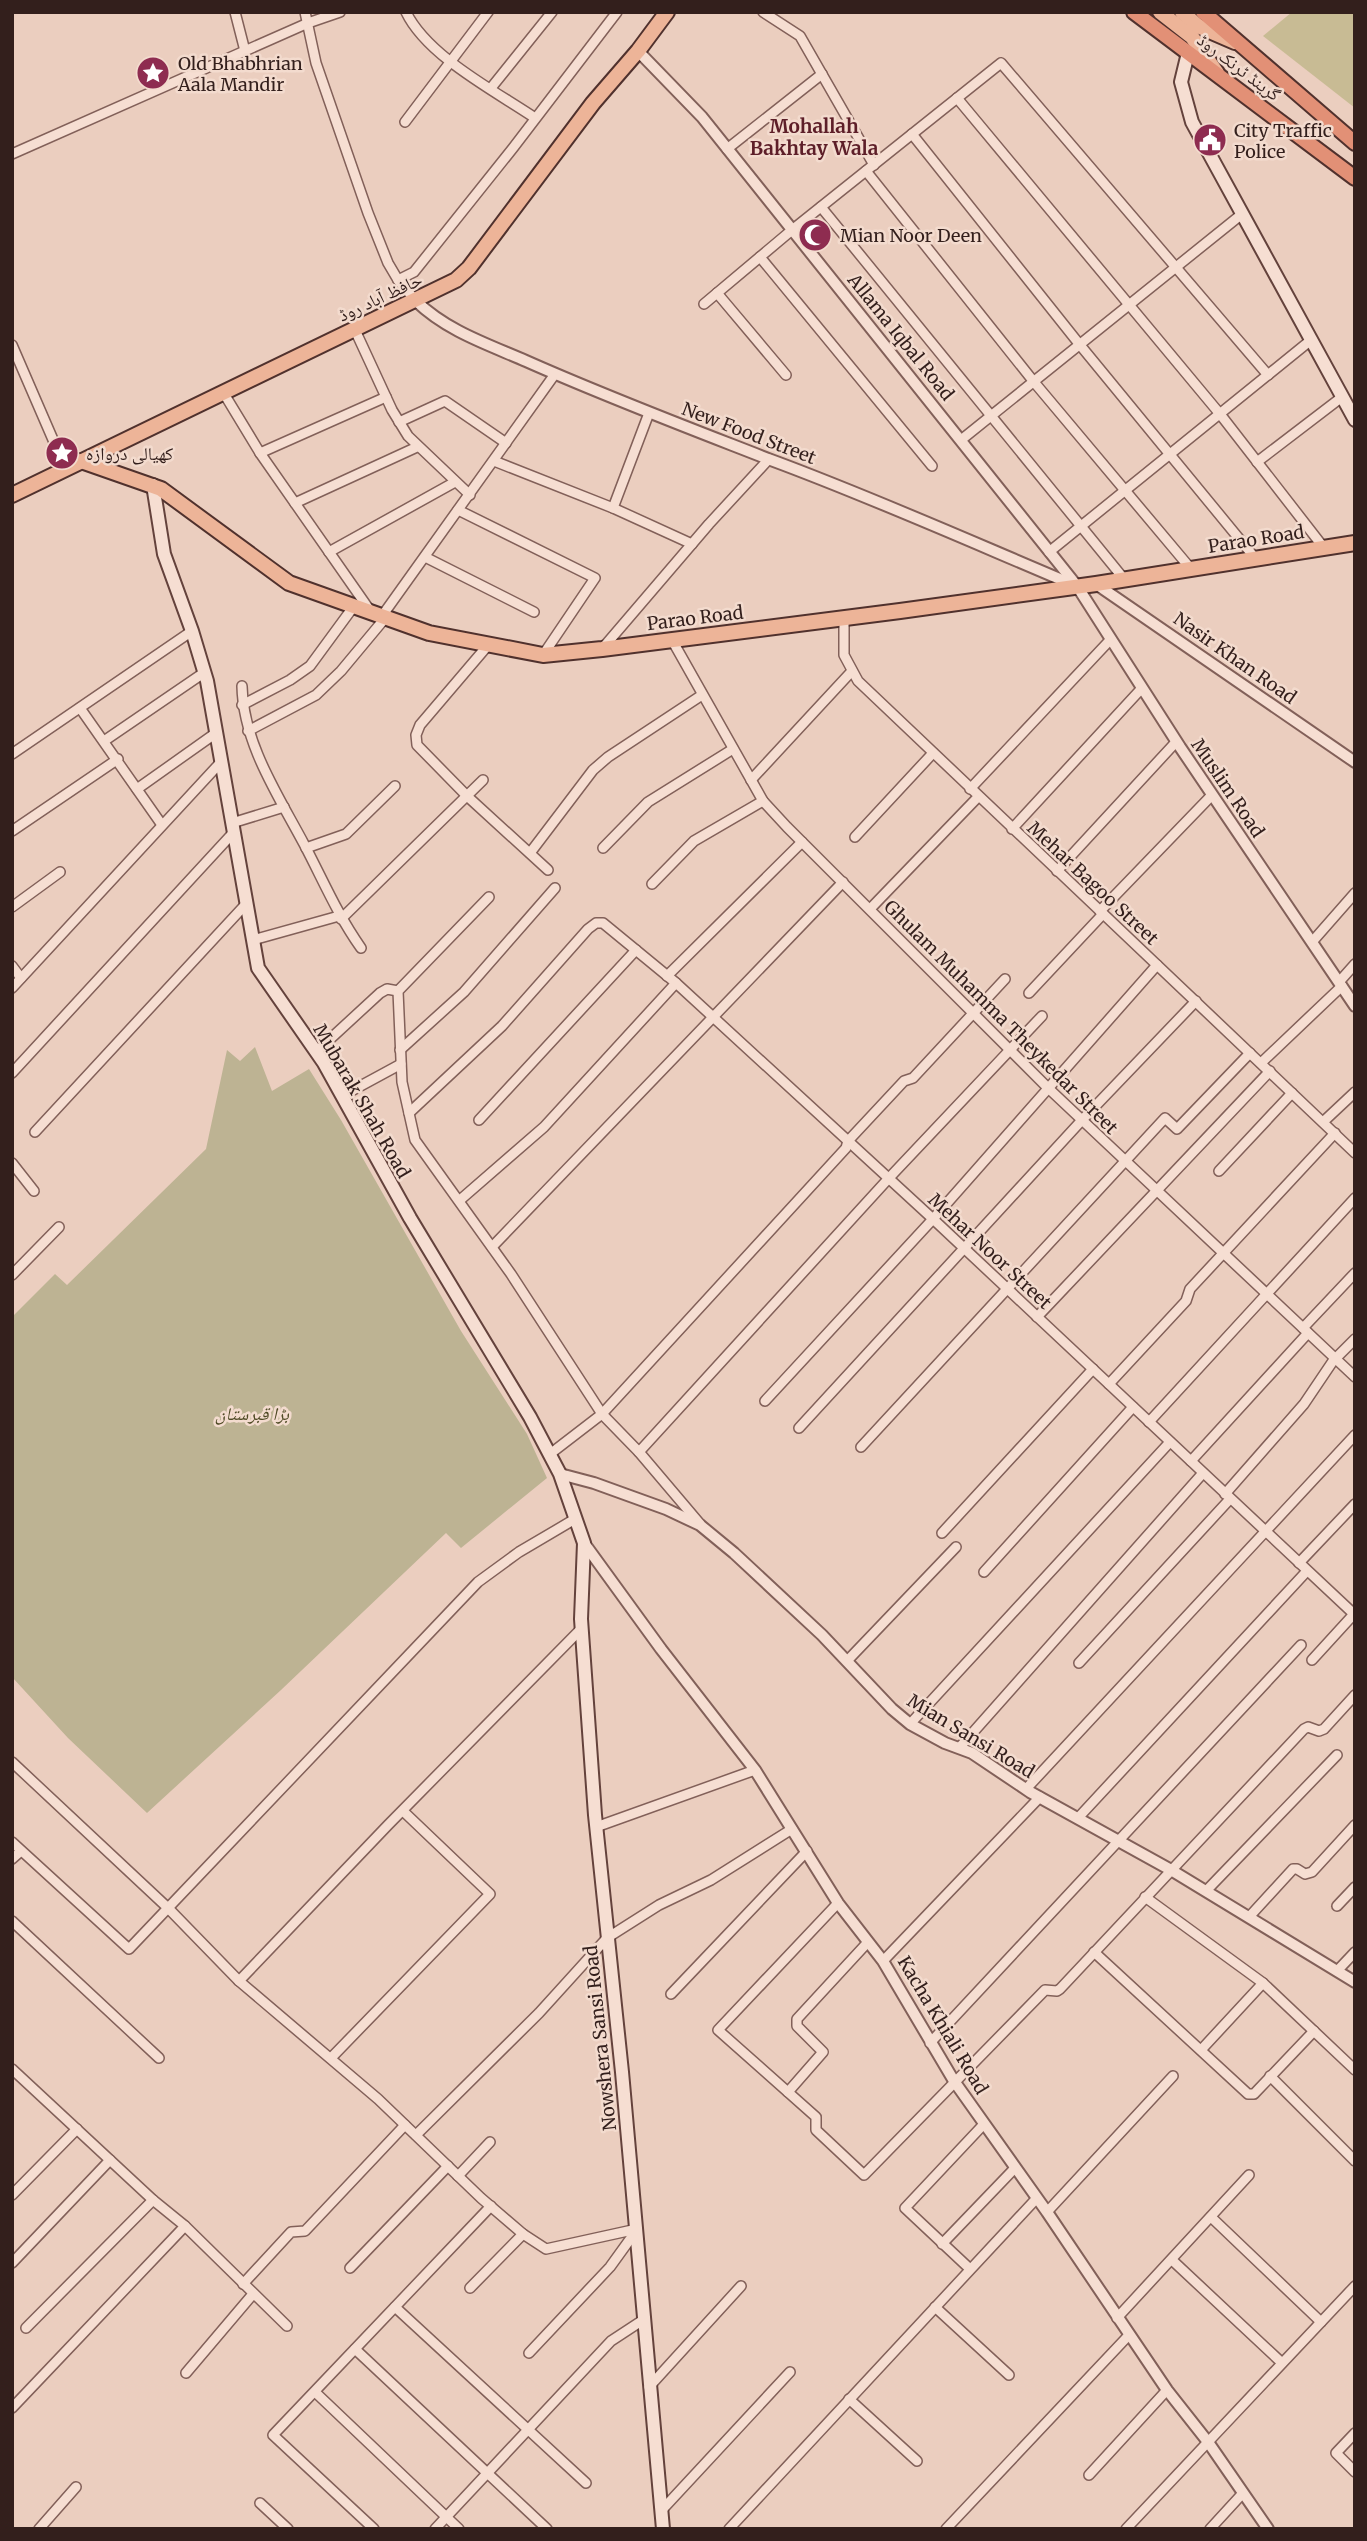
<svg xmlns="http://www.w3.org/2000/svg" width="1367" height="2541" font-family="Merriweather,'Noto Naskh Arabic',serif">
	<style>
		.green { fill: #c8bb94 }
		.cemetery { fill: #bdb393 }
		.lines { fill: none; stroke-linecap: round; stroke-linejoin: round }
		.minor-casing { stroke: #826059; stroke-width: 12 }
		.tertiary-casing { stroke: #826059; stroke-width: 14 }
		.secondary-casing { stroke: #64423c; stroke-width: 16 }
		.primary-casing { stroke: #50312d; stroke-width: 18 }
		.trunk-casing { stroke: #50312d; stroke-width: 18 }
		.minor { stroke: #f6ded2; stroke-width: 9 }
		.tertiary { stroke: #f6ded2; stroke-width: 10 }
		.secondary { stroke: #f6ded2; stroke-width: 12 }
		.primary { stroke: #edb498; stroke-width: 14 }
		.trunk { stroke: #e29076; stroke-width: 14 }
		.labels { text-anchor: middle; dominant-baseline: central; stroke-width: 5; stroke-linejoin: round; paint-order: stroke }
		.poi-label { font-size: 18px; fill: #331f1c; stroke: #f3dbce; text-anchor: start }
		.street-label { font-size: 18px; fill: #331f1c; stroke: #f3dbce }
		.park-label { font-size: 18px; font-style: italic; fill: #4e4924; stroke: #f3dbce }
		.neighbourhood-label { font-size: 19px; font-weight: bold; fill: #5d1e28; stroke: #f3dbce }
	</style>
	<rect width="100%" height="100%" fill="#ebcebf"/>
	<path class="green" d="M1292 12H1355V108L1263 36Z"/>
	<path class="cemetery" d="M255 1047 272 1091 309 1069 341 1120 461 1331 527 1434 547 1478 461 1548 446 1533 281 1690 147 1813 68 1738 12 1677V1317L55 1274 67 1285 206 1149 227 1050 240 1061Z"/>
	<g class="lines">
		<defs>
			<g id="minor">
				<path d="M235 12 245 51"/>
				<path d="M305 12 316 63 368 213 388 263 398 280 416 301"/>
				<path d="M406 12C427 56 495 91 535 118"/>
				<path d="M763 12 800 36 874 165"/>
				<path d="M491 88 552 12"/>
				<path d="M957 98 1220 414 1324 548"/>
				<path d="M405 122 488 12"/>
				<path d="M912 134 1080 345 1255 558"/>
				<path d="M727 149 822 74"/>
				<path d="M12 154 308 23 340 12"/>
				<path d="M866 171 1034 382 1191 569"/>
				<path d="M821 207 1124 579"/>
				<path d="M760 257 932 466"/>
				<path d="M398 280 414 272 513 148 617 12"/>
				<path d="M717 293 786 375"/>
				<path d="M704 304 792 230 1001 63 1268 375"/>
				<path d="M355 330 392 410 408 436 470 495"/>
				<path d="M12 345 54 442 68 468"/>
				<path d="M223 392 260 453 371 612"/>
				<path d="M399 422 445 401 506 443"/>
				<path d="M961 440 1242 214"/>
				<path d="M260 453 386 397"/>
				<path d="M494 461 613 508 692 544"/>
				<path d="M1257 462 1342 397"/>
				<path d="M295 503 417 447"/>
				<path d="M613 508 649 413"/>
				<path d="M458 510 595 578 543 655"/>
				<path d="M329 552 455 482"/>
				<path d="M1049 552 1311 340"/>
				<path d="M425 557 534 612"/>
				<path d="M382 616 555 374"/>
				<path d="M844 618V655L858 681 1355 1153"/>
				<path d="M672 640 763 801 787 827 1047 1087 1355 1377"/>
				<path d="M489 644 420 725 416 735 417 745 467 796 548 870"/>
				<path d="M602 649 709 524 769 459"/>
				<path d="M242 686C243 743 278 795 304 844 323 880 337 914 361 948"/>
				<path d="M242 705 290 680 310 666 354 606"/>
				<path d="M80 708 162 825"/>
				<path d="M248 731 316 695 341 671 386 617"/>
				<path d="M104 741 205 672"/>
				<path d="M12 754 192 631"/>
				<path d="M751 780 852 671"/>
				<path d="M137 789 216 733"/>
				<path d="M970 789 1111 639"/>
				<path d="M232 823 284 807"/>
				<path d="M1012 829 1142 688"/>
				<path d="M12 831 118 759"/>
				<path d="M855 837 933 753"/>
				<path d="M306 848 346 834 395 786"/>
				<path d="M603 848 648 802 733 749"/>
				<path d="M530 853 593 770 608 757 702 695"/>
				<path d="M1057 871 1176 742"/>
				<path d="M652 884 694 841 763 801"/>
				<path d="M489 897 398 991 402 1082 415 1140 511 1274 602 1414 639 1452 700 1524"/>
				<path d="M12 907 60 872"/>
				<path d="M870 909 978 797"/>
				<path d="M1100 911 1212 795"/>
				<path d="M341 919 483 780"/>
				<path d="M253 940 339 916"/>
				<path d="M1312 942 1355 893"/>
				<path d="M12 966 21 978"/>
				<path d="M667 976 802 842"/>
				<path d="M1339 982 1355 964"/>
				<path d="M12 988 221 762"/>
				<path d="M1029 993 1103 914"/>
				<path d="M400 1050 464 992 555 888"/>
				<path d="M316 1052 380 993 387 989 398 991"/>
				<path d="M1261 1063 1342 986"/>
				<path d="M12 1073 233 833"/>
				<path d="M342 1096 401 1064"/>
				<path d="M409 1113 502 1026 588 929 596 923H603L676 983 933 1219 1355 1615"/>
				<path d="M479 1120 636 950"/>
				<path d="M1323 1122 1355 1092"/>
				<path d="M35 1132 246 904"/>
				<path d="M12 1163 34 1191"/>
				<path d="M1219 1171 1292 1093"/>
				<path d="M460 1200 544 1127 676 983"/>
				<path d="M492 1247 843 882"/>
				<path d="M12 1275 59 1227"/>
				<path d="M1037 1317 1270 1071"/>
				<path d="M1303 1328 1355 1273"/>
				<path d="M1109 1384 1186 1301 1190 1289 1335 1133"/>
				<path d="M765 1401 933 1219 1157 965"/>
				<path d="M1149 1422 1355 1198"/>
				<path d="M799 1428 1082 1120 1196 1001"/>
				<path d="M861 1447 1165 1118 1177 1129 1250 1053"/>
				<path d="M639 1452 889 1178 1042 1016"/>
				<path d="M550 1454 602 1414 846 1148 848 1141 904 1081 913 1078 1005 979"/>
				<path d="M1191 1461 1308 1333"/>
				<path d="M1225 1494 1304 1404 1333 1361 1355 1339"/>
				<path d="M942 1533 1093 1369"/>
				<path d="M1299 1563 1355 1504"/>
				<path d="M984 1572 1133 1407"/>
				<path d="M1312 1660 1354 1614"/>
				<path d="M847 1661 956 1547"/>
				<path d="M1079 1663 1230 1499"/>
				<path d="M910 1724 1170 1442"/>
				<path d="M960 1747 1203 1473"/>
				<path d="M12 1762 168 1908 239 1981 378 2099 481 2198 523 2234 546 2249 637 2229"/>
				<path d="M1026 1789 1355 1435"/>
				<path d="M1078 1818 1307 1571"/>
				<path d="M596 1827 755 1770"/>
				<path d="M12 1842 129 1949 478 1582 519 1552 575 1519"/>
				<path d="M12 1859 21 1851"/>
				<path d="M1206 1891 1337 1755"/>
				<path d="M1145 1897 1263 1983 1355 2070"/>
				<path d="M838 1903 718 2030 816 2117V2130L864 2175 1045 1990 1057 1991 1060 1989 1304 1729 1308 1727 1319 1731 1324 1729 1355 1695"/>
				<path d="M1337 1906 1355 1887"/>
				<path d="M1249 1917 1293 1869H1297L1305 1874 1312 1872 1355 1825"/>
				<path d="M12 1921 159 2058"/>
				<path d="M1094 1952 1248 2094H1254L1314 2031"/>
				<path d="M883 1961 1040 1797"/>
				<path d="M1337 1971 1355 1952"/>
				<path d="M239 1981 388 1825 581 1629"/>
				<path d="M671 1994 807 1851"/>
				<path d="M930 2043 1301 1645"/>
				<path d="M1201 2050 1263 1983"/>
				<path d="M331 2058 490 1894 403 1811"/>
				<path d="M12 2069 153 2200 185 2226 287 2326"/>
				<path d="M1270 2076 1355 2161"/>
				<path d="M788 2092 823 2052 797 2026V2019L868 1942"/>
				<path d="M416 2135 539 2013 607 1938 659 1905 711 1880 792 1829"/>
				<path d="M458 2176 490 2142"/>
				<path d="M12 2195 77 2129"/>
				<path d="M1047 2212 1173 2076"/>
				<path d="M1211 2217 1321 2322"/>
				<path d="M942 2244 1015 2168"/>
				<path d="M1172 2260 1282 2363"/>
				<path d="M12 2263 110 2160"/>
				<path d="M350 2268 448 2166"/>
				<path d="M970 2269 905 2208 984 2124"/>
				<path d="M243 2284 291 2232 305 2231 405 2125"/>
				<path d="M470 2288 523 2234"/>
				<path d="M395 2307 586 2483"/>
				<path d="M935 2307 1009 2375"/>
				<path d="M1117 2318 1249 2175"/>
				<path d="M26 2328 153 2200"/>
				<path d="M355 2349 547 2529"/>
				<path d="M529 2353 610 2267 636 2231"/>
				<path d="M186 2373 253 2294"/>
				<path d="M649 2387 741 2286"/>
				<path d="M315 2392 459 2529"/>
				<path d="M849 2399 917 2461"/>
				<path d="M12 2408 185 2226"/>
				<path d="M1355 2433 1336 2453 1355 2472"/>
				<path d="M1089 2475 1167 2390"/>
				<path d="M260 2503 288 2529"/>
				<path d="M661 2511 790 2372"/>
				<path d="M39 2529 76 2487"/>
				<path d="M374 2529 273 2435 491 2206"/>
				<path d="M435 2529 611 2341 643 2320"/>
				<path d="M729 2529 1036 2199"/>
				<path d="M946 2529 1129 2335"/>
				<path d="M1126 2529 1355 2286"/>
				<path d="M1210 2529 1243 2493"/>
			</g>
			<g id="tertiary">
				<path d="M638 51 702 117 1077 586 1180 747 1355 1006"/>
				<path d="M416 301C447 331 487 344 526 361 607 397 689 428 771 460 874 498 974 543 1074 585"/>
				<path d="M1096 584 1355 762"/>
				<path d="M560 1474 594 1483 666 1509 700 1525 734 1553 822 1635 892 1709 910 1724 945 1743 972 1753 1030 1792 1171 1870 1355 1982"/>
				<path d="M584 1543 661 1649 755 1770 838 1903 883 1961 954 2081 1047 2212 1167 2390 1208 2442 1268 2529"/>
			</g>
			<g id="secondary">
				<path d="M1188 53 1181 82 1192 122 1355 420"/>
				<path d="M153 485 164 554 192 631 207 681 258 968 324 1063 410 1218 530 1417 560 1474 584 1543 581 1619 595 1815 622 2072 663 2529"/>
			</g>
			<g id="primary">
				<path d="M1160 12 1192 37 1217 73"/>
				<path d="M1182 12 1198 26 1235 42"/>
				<path d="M81 461 161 489 289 583 429 633 543 655 602 649 900 611 1096 584 1355 543"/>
				<path d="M12 495 456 280 469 268 593 103 638 51 667 12"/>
			</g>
			<g id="trunk">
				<path d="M1134 12 1355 178"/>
				<path d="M1203 12 1355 143"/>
			</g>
		</defs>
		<use href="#minor" class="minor-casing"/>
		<use href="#tertiary" class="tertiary-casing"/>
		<use href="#secondary" class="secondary-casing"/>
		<use href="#primary" class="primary-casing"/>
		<use href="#trunk" class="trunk-casing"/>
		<use href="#minor" class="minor"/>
		<use href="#tertiary" class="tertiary"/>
		<use href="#secondary" class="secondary"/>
		<use href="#primary" class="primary"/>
		<use href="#trunk" class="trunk"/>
	</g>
	<defs>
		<symbol id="sight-disc" viewBox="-11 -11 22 22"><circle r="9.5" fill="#8e2c50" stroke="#f3dbce"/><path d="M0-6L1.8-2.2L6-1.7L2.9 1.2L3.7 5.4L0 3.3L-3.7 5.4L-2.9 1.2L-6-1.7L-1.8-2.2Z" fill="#fff"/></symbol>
		<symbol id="civic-disc" viewBox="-11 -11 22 22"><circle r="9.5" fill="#8e2c50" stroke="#f3dbce"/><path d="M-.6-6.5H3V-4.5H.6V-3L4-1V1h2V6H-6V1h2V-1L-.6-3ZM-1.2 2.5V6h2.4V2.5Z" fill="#fff"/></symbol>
		<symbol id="mosque-disc" viewBox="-11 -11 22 22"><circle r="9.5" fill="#8e2c50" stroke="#f3dbce"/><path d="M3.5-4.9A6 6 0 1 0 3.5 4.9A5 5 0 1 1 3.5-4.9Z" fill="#fff"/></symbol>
	</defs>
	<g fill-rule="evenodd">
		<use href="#sight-disc" x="134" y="54" width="38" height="38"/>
		<use href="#civic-disc" x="1191" y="121" width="38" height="38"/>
		<use href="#mosque-disc" x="796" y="216" width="38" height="38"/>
		<use href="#sight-disc" x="43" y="434" width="38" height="38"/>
	</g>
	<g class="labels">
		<g class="poi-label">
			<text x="178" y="63">Old Bhabhrian<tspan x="178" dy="21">Aala Mandir</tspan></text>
			<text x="1234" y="130">City Traffic<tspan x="1234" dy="21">Police</tspan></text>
			<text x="840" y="235">Mian Noor Deen</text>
			<text x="86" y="453">کھیالی دروازہ</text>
		</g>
		<g class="street-label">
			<text transform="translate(1239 67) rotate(37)">گرینڈ ٹرنک روڈ</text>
			<text transform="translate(380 297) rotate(-25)">حافظ آباد روڈ</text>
			<text transform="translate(901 337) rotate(51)">Allama Iqbal Road</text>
			<text transform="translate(749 433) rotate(21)">New Food Street</text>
			<text transform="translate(1256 539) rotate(-9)">Parao Road</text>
			<text transform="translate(695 618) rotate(-7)">Parao Road</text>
			<text transform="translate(1235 658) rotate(35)">Nasir Khan Road</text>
			<text transform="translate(1228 788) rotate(56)">Muslim Road</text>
			<text transform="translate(1093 883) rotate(43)">Mehar Bagoo Street</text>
			<text transform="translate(1001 1017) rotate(45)">Ghulam Muhamma Theykedar Street</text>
			<text transform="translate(362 1101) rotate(60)">Mubarak Shah Road</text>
			<text transform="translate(990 1251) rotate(43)">Mehar Noor Street</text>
			<text transform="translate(971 1736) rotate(31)">Mian Sansi Road</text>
			<text transform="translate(943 2025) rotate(59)">Kacha Khiali Road</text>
			<text transform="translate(600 2038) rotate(-96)">Nowshera Sansi Road</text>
		</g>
		<g class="park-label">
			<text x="252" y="1413">بڑا قبرستان</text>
		</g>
		<g class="neighbourhood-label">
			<text x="814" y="126">Mohallah<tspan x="814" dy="22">Bakhtay Wala</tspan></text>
		</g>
	</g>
	<rect width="1367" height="2541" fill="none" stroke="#331f1c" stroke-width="28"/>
</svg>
